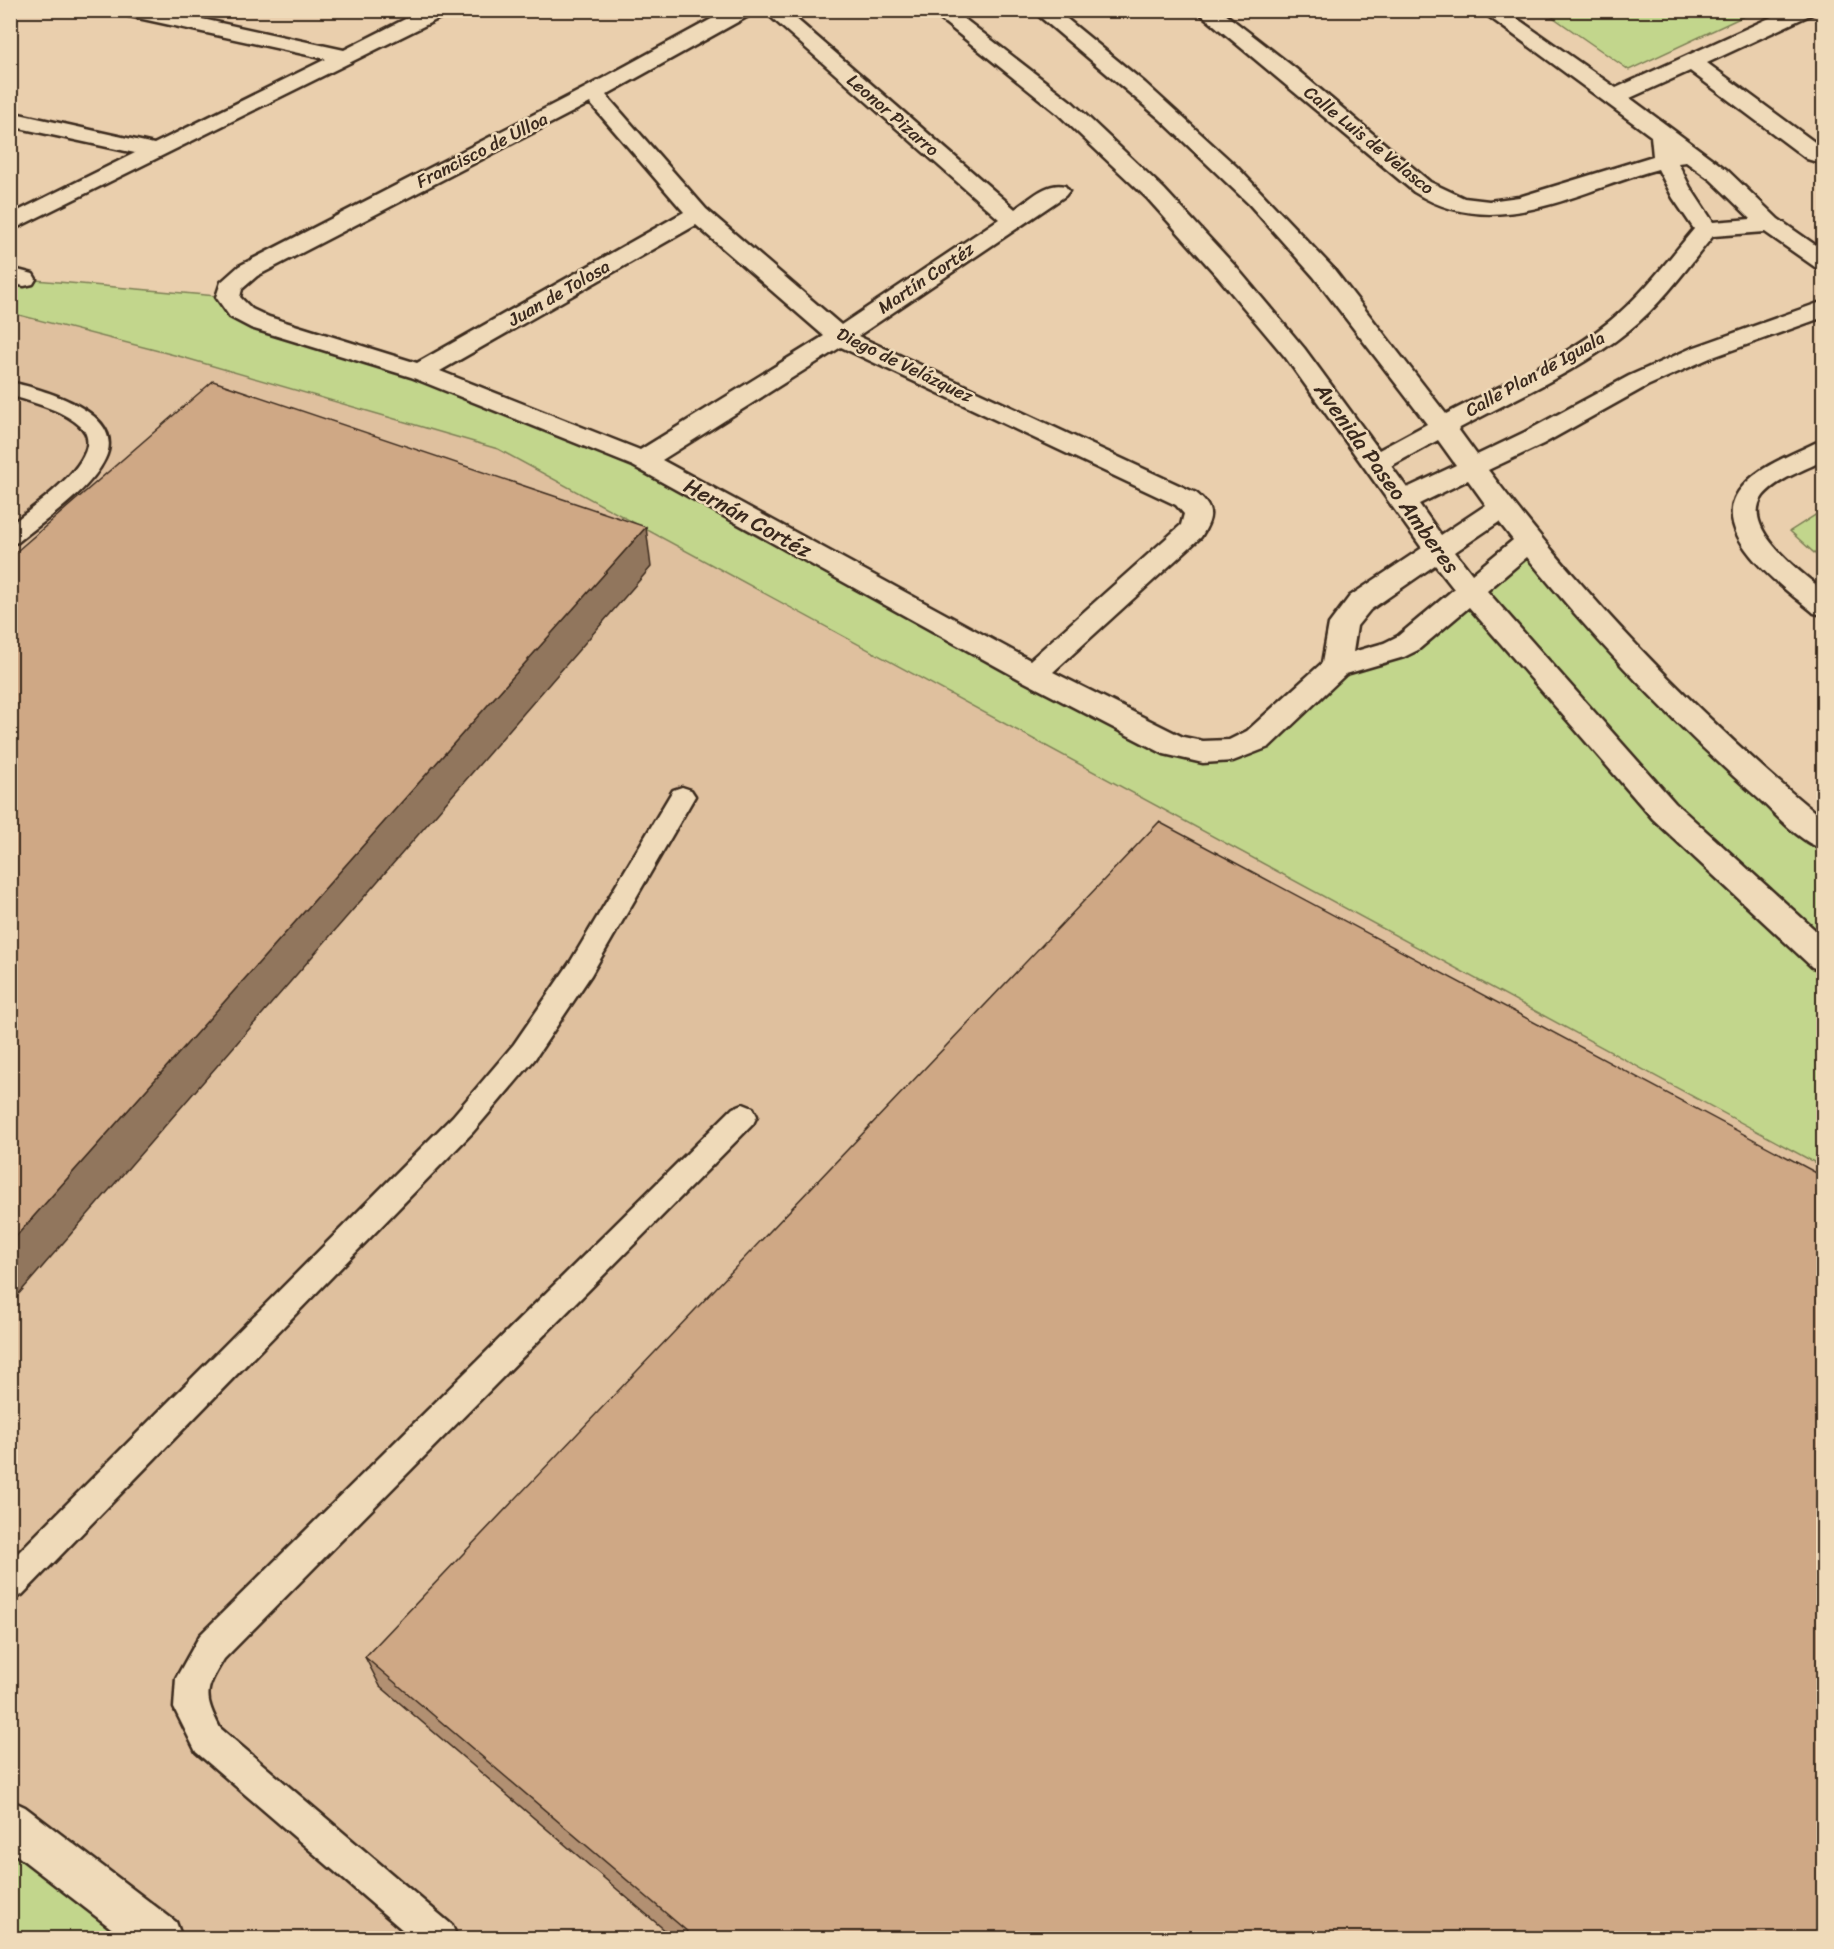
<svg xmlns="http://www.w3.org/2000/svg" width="1834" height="1949" font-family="Sriracha,sans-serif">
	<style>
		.built { fill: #dfc09e }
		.green { fill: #c2d68c; stroke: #7e8055; stroke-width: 1.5 }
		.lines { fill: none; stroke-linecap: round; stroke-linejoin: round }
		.service-casing { stroke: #3b2a1e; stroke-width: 5 }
		.minor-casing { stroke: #3b2a1e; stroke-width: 5 }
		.service { fill: #efdab9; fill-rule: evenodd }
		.minor { fill: #efdab9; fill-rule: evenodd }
		.wall { fill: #b29072; stroke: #3b2a1e; stroke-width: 1.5 }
		.shaded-wall { fill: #91765d; stroke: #3b2a1e; stroke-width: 1.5 }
		.building { fill: #cfa885; stroke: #3b2a1e; stroke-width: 1.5 }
		.labels { text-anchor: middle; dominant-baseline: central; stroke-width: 5; stroke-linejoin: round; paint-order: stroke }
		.far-street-label { font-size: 18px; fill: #3b2a1e; stroke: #efdab9 }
		.street-label { font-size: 22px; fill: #3b2a1e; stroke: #efdab9 }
	</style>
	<rect width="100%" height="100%" fill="#eacfad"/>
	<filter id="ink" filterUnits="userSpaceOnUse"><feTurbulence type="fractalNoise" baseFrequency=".0167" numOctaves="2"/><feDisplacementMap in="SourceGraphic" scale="12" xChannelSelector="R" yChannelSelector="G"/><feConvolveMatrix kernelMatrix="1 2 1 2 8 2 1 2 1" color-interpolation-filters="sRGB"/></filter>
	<g filter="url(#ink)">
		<path class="built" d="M10 313 182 357 498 449 1823 1167V1938H11Z"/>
		<g class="green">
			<path d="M1544 11H1755L1629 70Z"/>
			<path d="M10 275 24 279 228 297 233 308 642 460 1175 746 1233 750 1336 667 1408 643 1530 540 1656 686 1823 830V1167L498 449 182 357 11 313Z"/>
			<path d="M1823 510V561L1790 531Z"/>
			<path d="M11 1822 160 1938H11Z"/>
		</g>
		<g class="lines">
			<defs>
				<g id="service">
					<path d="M10 382C41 389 128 412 105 459 90 491 45 520 18 542L10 544V525C30 509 114 454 79 425 61 409 33 403 10 395Z"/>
					<path d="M682 787 691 790 695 796 591 975 534 1060 473 1132 22 1595 10 1600V1561L453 1116 514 1044 571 961 673 790Z"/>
					<path d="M743 1104 753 1108 757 1116 753 1124 224 1659C205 1690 203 1695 220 1728L452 1925 457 1938H412L196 1752 174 1708 176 1678 200 1635 733 1108Z"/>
				</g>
				<g id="minor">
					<path d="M119 10H161L344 50 423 10H451L448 14 10 231V215L135 153 10 126V112L154 144 326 59 129 16 122 14Z"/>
					<path d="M728 10H755L752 14 606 95 706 209 841 325 999 219 763 10H786L1015 209C1030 199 1047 181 1065 186L1069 191 1065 196 858 336 1196 493C1215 509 1213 518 1201 537L1053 672 1183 737 1203 741 1229 740 1247 731 1322 663 1329 624 1350 596 1422 548 1286 358 1218 277 1148 199 1057 113 929 10H953L1073 103 1164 189 1236 267 1304 348 1379 450 1427 424 1314 277 1249 204 1160 119 1032 10H1056L1145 83 1236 166 1332 267 1446 414C1501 385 1562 360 1610 321 1642 295 1667 261 1694 229L1673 198 1658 169C1575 192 1495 243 1414 192L1196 10H1220L1296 69 1430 182 1464 198 1489 201 1519 197 1653 156 1651 136 1480 10H1505L1616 88 1787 10H1815L1812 14 1707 63 1824 149V164L1807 159 1690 71 1630 98 1727 170 1778 219 1824 251V269L1815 267 1765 232 1713 236C1686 269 1661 305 1628 331 1579 371 1513 399 1458 429L1477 455 1525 432 1629 376 1692 348 1824 301V317L1710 358 1647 386 1543 444 1488 470C1585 598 1698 716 1824 820V849C1799 842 1778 816 1759 799 1675 725 1598 644 1527 557L1487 591 1675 803 1824 938V971L1812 967 1653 819 1469 607 1418 650 1404 657 1346 674 1269 747 1233 761 1203 763 1164 754 1023 681 633 466 411 377 251 328 230 317 216 297 221 282 239 266 585 88ZM590 103 684 212 417 363 269 317 252 309 240 297 242 289 257 276ZM1686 162 1711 180 1751 219 1713 222 1690 187 1678 163ZM696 225 824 336 640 450 440 371ZM841 347 1176 505 1184 514 1181 525 1030 660 662 460ZM1438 440 1456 465 1407 488 1391 466ZM1468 480 1486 505 1441 535 1419 504ZM1499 522 1513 540 1472 574 1455 552ZM1435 565 1454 589 1398 636 1384 643 1353 652 1357 626 1370 610Z"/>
					<path d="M10 268 33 274 36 279 33 284 24 286 10 283Z"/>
					<path d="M1824 441V460C1805 470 1777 479 1763 496 1739 528 1802 573 1824 591V615L1814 613C1783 587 1701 530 1744 485 1762 465 1791 455 1815 443Z"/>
					<path d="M10 1800 25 1807 176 1922 182 1938H124L10 1850Z"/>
				</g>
			</defs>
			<use href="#service" class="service-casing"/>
			<use href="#minor" class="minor-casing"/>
			<use href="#service" class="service"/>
			<use href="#minor" class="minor"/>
		</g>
		<path class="wall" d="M365 1657 1824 1938H674L380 1686Z"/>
		<path class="shaded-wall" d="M646 527 651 567 10 1304V1243Z"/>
		<g class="building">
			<path d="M213 381 646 527 10 1243V557Z"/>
			<path d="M1159 822 1824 1177V1938H695L365 1657Z"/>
		</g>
	</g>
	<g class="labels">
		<g class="far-street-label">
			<text transform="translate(893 115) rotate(41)">Leonor Pizarro</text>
			<text transform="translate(1369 140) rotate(39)">Calle Luis de Velasco</text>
			<text transform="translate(482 150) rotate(-27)">Francisco de Ulloa</text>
			<text transform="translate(926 278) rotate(-34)">Martín Cortéz</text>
			<text transform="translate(559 293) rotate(-30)">Juan de Tolosa</text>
			<text transform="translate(905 365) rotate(26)">Diego de Velázquez</text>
			<text transform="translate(1535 374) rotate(-29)">Calle Plan de Iguala</text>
		</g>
		<g class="street-label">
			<text transform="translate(1387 478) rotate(54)">Avenida Paseo Amberes</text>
			<text transform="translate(748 518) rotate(29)">Hernán Cortéz</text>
		</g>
	</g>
	<rect width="1834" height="1949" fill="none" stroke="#efdab9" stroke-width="36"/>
	<rect x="18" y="18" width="1798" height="1913" fill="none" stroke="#3b2a1e" stroke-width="2" filter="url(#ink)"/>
</svg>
